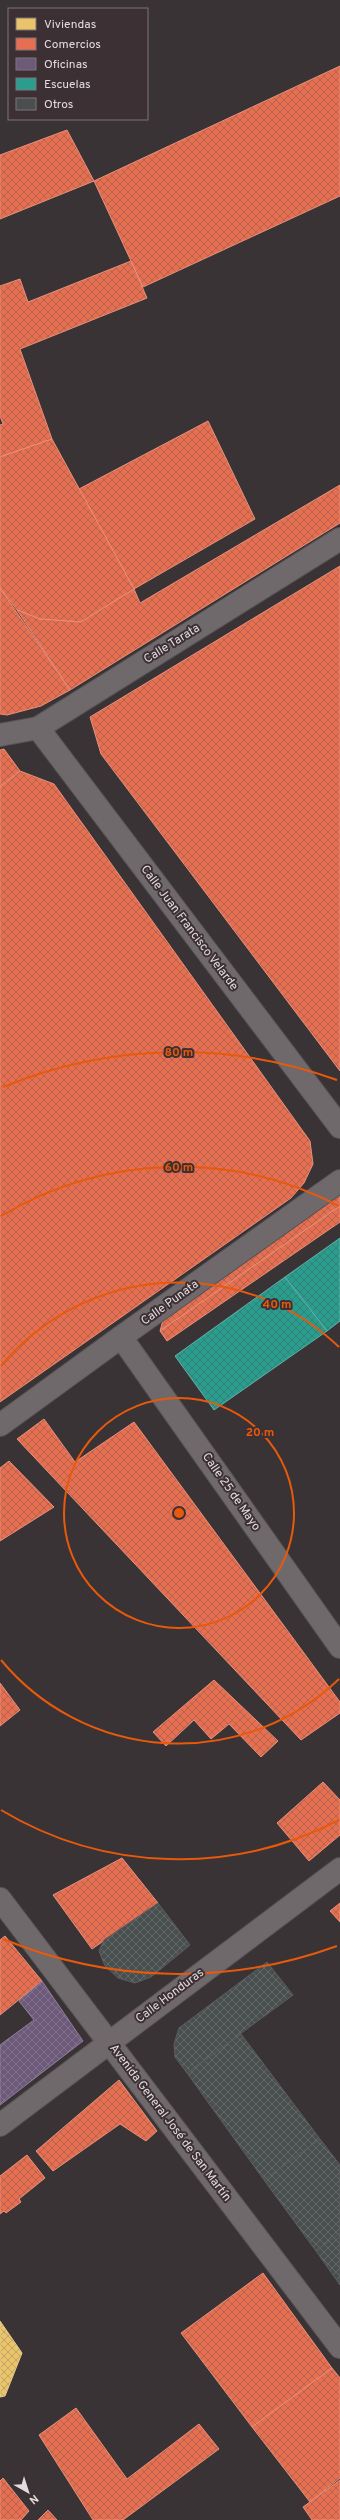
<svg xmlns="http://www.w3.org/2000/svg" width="340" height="2520" font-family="Overpass,sans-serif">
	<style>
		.homes { fill: url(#homes-cross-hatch); stroke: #e7cb8d }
		.shops { fill: url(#shops-cross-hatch); stroke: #e6907b }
		.offices { fill: url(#offices-cross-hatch); stroke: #908098 }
		.schools { fill: url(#schools-cross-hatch); stroke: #62b0a7 }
		.building { fill: url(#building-cross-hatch); stroke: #5e5d5e }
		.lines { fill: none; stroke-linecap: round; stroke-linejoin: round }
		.minor-casing { stroke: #575254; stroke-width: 24 }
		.secondary-casing { stroke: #575254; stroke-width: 24 }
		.minor { stroke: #6f696b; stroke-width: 22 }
		.secondary { stroke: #6f696b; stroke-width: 22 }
		.ring { fill: none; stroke: #e8590c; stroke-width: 2 }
		.labels { text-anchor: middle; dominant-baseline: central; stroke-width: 4; stroke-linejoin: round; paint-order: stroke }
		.street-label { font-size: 12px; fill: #e3dcde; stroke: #3c3034 }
		.centre { fill: #e8590c; stroke: #3c3034; stroke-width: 2 }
		.ring-label { font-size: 12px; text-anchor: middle; font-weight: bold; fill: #e8590c; stroke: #3c3034; stroke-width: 4; stroke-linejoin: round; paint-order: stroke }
	</style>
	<defs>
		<pattern id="homes-cross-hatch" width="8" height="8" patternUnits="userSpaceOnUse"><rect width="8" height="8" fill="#e9c46a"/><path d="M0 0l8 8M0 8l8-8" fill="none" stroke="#c0a460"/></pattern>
		<pattern id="shops-cross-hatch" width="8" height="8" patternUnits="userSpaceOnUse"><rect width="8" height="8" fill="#e76f51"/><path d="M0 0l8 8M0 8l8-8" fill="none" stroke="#b6624d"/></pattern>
		<pattern id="offices-cross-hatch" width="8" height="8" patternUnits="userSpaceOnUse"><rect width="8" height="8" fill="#6d597a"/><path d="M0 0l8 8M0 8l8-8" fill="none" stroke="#82708c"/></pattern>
		<pattern id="schools-cross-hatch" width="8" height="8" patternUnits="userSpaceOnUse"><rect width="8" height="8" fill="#2a9d8f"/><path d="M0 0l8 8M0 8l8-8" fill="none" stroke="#328278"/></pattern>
		<pattern id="building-cross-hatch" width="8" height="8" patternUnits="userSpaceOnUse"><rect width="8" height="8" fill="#494f4f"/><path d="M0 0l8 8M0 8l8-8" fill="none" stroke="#636868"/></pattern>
	</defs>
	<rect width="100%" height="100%" fill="#393335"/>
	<path class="homes" d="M0 2321 22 2353 5 2396 0 2397Z"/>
	<g class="shops">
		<path d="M340 66V196L143 287 94 181Z"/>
		<path d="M67 130 94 181 0 219V155Z"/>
		<path d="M131 261 147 298 20 349 52 439 0 457V425L3 424 0 416V286L20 279 28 302Z"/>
		<path d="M208 421 255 519 134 589 79 489Z"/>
		<path d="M52 439 134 589 81 622 40 619 17 610 0 588V457Z"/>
		<path d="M340 485V523L70 690 17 610 40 619 81 622 134 589 140 603Z"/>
		<path d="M340 566V1071L101 754 90 717Z"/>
		<path d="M0 588 70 690 41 706 7 715 0 714Z"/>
		<path d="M4 749 20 771 0 787V750Z"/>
		<path d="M20 771 54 784 310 1141 313 1164 304 1183 291 1198 0 1402V787Z"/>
		<path d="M340 1189V1206L160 1331 163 1320Z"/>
		<path d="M340 1206V1222L167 1341 160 1331Z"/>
		<path d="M44 1419 75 1462 134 1422 340 1702V1713L301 1740 17 1439Z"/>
		<path d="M9 1461 54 1507 0 1541V1468Z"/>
		<path d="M214 1680 278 1741 261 1757 229 1724 211 1739 194 1720 166 1746 153 1732Z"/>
		<path d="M0 1683 20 1710 0 1726Z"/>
		<path d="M323 1782 340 1800V1835L309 1861 277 1823Z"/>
		<path d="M122 1858 158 1903 92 1949 53 1895Z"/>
		<path d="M340 1903V1922L330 1911Z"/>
		<path d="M5 1936 42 1981 0 2015V1940Z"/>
		<path d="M119 2080 157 2131 146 2141 120 2124 53 2171 36 2151Z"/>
		<path d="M27 2155 45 2178 19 2199 21 2202 6 2213 4 2211 0 2214V2176Z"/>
		<path d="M263 2273 332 2368 252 2427 181 2333Z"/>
		<path d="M332 2368 340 2378V2478L310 2502 252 2427Z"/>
		<path d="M76 2408 127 2479 199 2424 219 2449 123 2520H93L39 2435Z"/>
		<path d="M3 2478 29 2511 21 2520H0V2481Z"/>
		<path d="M340 2480V2520H312L303 2507Z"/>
		<path d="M48 2510 57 2520H38Z"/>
	</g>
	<path class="offices" d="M42 1981 83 2041 0 2105V2045L34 2020 19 2001Z"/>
	<g class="schools">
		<path d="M340 1238V1321L327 1331 285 1277Z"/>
		<path d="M285 1277 327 1331 214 1410 175 1356Z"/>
	</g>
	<g class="building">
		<path d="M158 1903 190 1945 151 1977 135 1983 118 1978 105 1966 99 1951 104 1940Z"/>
		<path d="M267 1962 293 1995 187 2073 175 2057 174 2044 179 2028Z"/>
		<path d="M241 2034 320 2139 264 2180 187 2073Z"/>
		<path d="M320 2139 340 2165V2233L316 2251 264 2180Z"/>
		<path d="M340 2233V2285L316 2251Z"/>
	</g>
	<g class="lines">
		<defs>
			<g id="minor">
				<path d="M38 728 340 539"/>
				<path d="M0 1425 121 1337"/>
				<path d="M0 2125 340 1869"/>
			</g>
			<g id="secondary">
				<path d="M0 735 38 728 340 1127"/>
				<path d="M340 1181 121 1337 340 1647"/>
				<path d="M0 1899 340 2347"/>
			</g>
		</defs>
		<use href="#minor" class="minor-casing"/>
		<use href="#secondary" class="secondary-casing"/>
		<use href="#minor" class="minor"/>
		<use href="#secondary" class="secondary"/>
	</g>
	<g class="ring">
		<circle cx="179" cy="1513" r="115"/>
		<path d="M339 1679A231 231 0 0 1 1 1660M1 1366A231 231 0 0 1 339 1347"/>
		<path d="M339 1820A346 346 0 0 1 1 1810M1 1216A346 346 0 0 1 339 1206"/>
		<path d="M337 1946A461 461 0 0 1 3 1939M3 1087A461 461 0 0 1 337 1080"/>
	</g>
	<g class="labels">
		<g class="street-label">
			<text transform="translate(172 644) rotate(-32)">Calle Tarata</text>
			<text transform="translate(189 928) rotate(53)">Calle Juan Francisco Velarde</text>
			<text transform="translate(170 1303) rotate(-36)">Calle Punata</text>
			<text transform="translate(231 1492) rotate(55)">Calle 25 de Mayo</text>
			<text transform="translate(170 1996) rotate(-37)">Calle Honduras</text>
			<text transform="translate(170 2123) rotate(53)">Avenida General José de San Martín</text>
		</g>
	</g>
	<circle cx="179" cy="1513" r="6" class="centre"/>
	<g class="ring-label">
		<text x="179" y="1056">80 m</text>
		<text x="179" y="1171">60 m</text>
		<text x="277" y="1308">40 m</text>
		<text x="260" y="1436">20 m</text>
	</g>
	<rect x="8" y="8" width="140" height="112" fill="#3c3034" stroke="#7f7578"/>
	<rect x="16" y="18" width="20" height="12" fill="#e9c46a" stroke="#7f7578"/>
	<text x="44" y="28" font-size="12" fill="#e3dcde">Viviendas</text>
	<rect x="16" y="38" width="20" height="12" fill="#e76f51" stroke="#7f7578"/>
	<text x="44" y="48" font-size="12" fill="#e3dcde">Comercios</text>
	<rect x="16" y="58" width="20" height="12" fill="#6d597a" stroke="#7f7578"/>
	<text x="44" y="68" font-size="12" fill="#e3dcde">Oficinas</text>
	<rect x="16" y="78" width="20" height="12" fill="#2a9d8f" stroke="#7f7578"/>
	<text x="44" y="88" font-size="12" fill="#e3dcde">Escuelas</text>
	<rect x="16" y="98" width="20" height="12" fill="#494f4f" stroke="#7f7578"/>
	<text x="44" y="108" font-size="12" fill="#e3dcde">Otros</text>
	<g transform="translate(28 2492) rotate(141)" stroke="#3c3034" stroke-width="3" paint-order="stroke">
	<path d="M0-3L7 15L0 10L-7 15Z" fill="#e3dcde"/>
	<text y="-6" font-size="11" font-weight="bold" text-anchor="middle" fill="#e3dcde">N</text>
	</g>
</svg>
